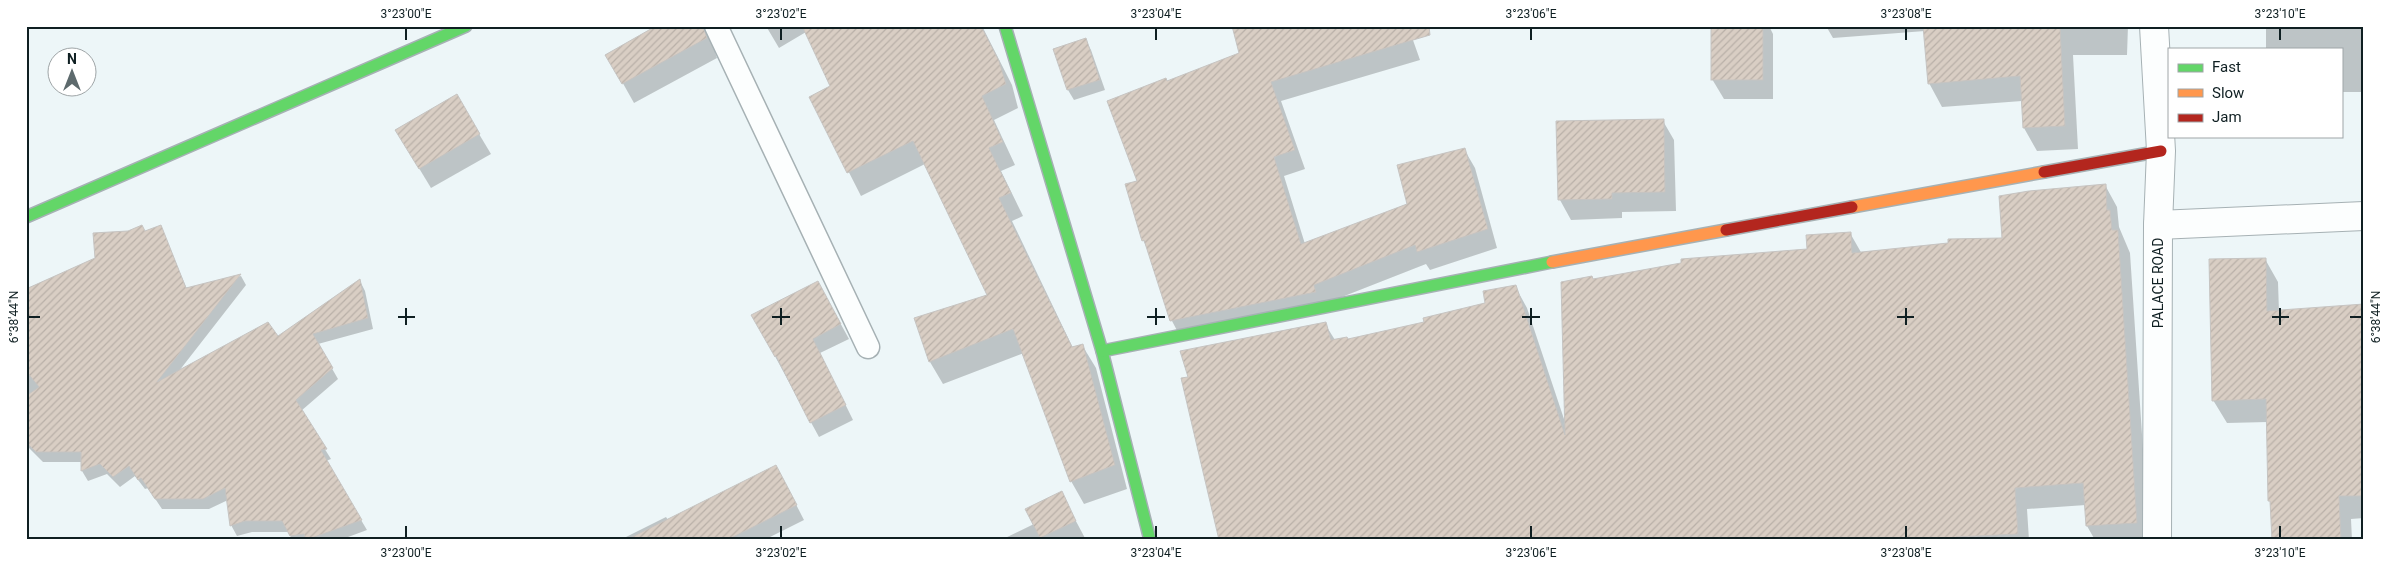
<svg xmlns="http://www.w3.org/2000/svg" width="2390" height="566" font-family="Roboto,sans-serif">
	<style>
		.shadow { fill: #0003 }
		.building { fill: url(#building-hatch); stroke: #c6c4c2 }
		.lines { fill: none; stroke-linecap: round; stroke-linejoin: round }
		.lane-casing { stroke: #a6b1b4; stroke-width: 25 }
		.street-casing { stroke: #a6b1b4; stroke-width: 30 }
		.fast-casing { stroke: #a6b1b4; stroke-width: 14 }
		.slow-casing { stroke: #a6b1b4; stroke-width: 14 }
		.jam-casing { stroke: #a6b1b4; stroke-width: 14 }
		.lane { stroke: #fcfefe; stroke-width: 22 }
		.street { stroke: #fcfefe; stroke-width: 28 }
		.fast { stroke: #63d668; stroke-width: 11 }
		.slow { stroke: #ff974d; stroke-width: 11 }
		.jam { stroke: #b3261e; stroke-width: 11 }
		.ticks { fill: none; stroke: #0f1f22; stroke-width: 2 }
		.labels { text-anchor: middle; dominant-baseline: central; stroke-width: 5; stroke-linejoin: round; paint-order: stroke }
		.street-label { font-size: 14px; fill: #0f1f22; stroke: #fff }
		.neatline { fill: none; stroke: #0f1f22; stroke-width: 2 }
		.ticks-label { font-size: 12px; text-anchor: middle; fill: #0f1f22 }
	</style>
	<defs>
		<pattern id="building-hatch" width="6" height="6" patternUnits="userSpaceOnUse" patternTransform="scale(1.25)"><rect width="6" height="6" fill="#d9cec4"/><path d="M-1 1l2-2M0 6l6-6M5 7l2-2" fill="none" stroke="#b9b0a8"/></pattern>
	</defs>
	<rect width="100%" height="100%" fill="#edf6f8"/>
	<g class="shadow">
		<path d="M658 26H705L715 42V52L717 58 634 103 607 55Z"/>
		<path d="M766 26H982L1012 85 1018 108 994 120 1015 165 1001 171 1023 216 1012 221 1073 348 1082 345 1096 368 1127 489 1084 504 1071 481 1024 353 943 384 930 362 989 296 925 164 861 196 811 98 832 87 806 32 779 48Z"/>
		<path d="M1408 26 1420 60 1281 101 1305 169 1284 176 1305 244 1409 205 1464 149 1475 168 1497 248 1430 270 1426 264 1324 304 1182 340 1172 321 1149 252 1143 240 1139 182 1167 83Z"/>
		<path d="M1712 26H1769L1773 34V99H1724L1712 79Z"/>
		<path d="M1826 26H2128L2127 55H2073L2078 149 2037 151 2024 128 2022 101 1942 107 1929 83 1925 31 1833 38Z"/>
		<path d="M2266 26H2364V92H2341V49H2266Z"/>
		<path d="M1085 39 1091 50 1105 90 1074 100 1068 90 1055 50Z"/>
		<path d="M1663 121 1674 140 1676 211 1622 212V218L1571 220 1560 200Z"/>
		<path d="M479 134 491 154 431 188 408 150Z"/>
		<path d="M2105 185 2117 207 2119 227 2130 253 2149 540H2095L2087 526 2086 505 2027 509 2029 540H1221L1325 324 1335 340H1348L1425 323 1487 304 1515 286 1527 308 1565 422 1594 281 1808 250 1850 233 1862 254 2004 239Z"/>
		<path d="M160 226 187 289 241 276 246 285 179 371 277 338 360 281 365 291 373 329 318 344 338 379 301 411 331 459 326 461 367 530 340 540H293L288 532H252L237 536 231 525 228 500 209 509H162L148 488 145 489 135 476 120 487 107 474 88 481 82 471V462H43L26 445V289L96 259 129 232H145Z"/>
		<path d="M2265 259 2278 282 2279 312 2364 306V518L2351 519 2352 540H2273L2272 505 2269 500 2268 422 2227 423 2213 400Z"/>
		<path d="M826 297 849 339 820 353 853 420 819 437 753 316Z"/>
		<path d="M784 481 804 520 764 540H620L666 517 668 520Z"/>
		<path d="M1061 493 1086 540H1001L1034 524Z"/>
	</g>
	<g class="building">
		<path d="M656 26H703L707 38 622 84 605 55Z"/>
		<path d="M802 26H981L999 61 1006 84 982 96 1003 142 989 148 1011 193 999 198 1072 347 1083 344 1115 465 1070 482 1013 329 929 362 914 318 987 295 913 141 847 173 809 97 830 86Z"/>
		<path d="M1232 26H1429L1430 35 1271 82 1295 150 1274 157 1301 244 1407 204 1397 165 1465 148 1488 229 1417 252 1415 245 1314 285 1316 292 1170 321 1144 240 1142 241 1125 184 1137 181 1107 101 1166 78 1167 81 1239 53Z"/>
		<rect x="1711" y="26" width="52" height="54"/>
		<path d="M1923 26H2060L2065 126 2023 128 2020 76 1928 84Z"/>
		<path d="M1086 38 1100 80 1067 90 1053 49Z"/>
		<path d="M457 94 480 134 419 169 395 130Z"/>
		<path d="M1664 119 1665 192 1612 193V199L1558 200 1556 121Z"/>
		<path d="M2106 184 2107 210H2110L2112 230H2118L2137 523 2086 526 2083 483 2015 488 2018 534 1956 537V540H1219L1181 378 1188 377 1180 351 1326 322 1331 340 1347 337 1348 339 1424 322 1423 318 1485 303 1483 291 1516 285 1565 435 1561 282 1592 276 1593 279 1681 263V259L1807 249 1806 235 1851 232 1852 253 1948 243V239L2002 238 1999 196 2029 191Z"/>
		<path d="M142 225 145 231 161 225 186 288 241 274 157 382 268 322 278 336 360 279 368 318 313 334 333 368 296 400 327 449 321 450 362 520 306 540 304 534 290 536 282 521H245L230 526 225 488 203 499H155L141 478 138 480 129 466 113 477 100 464 81 471V452H36L26 442V396L39 387 26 371V289L95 258 93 233 128 231Z"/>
		<path d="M2266 258 2267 311 2364 304V496H2339L2341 540H2272L2270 501H2268L2266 399 2212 401 2209 259Z"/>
		<path d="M818 281 841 324 813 339 846 405 810 423 776 356 775 357 751 315Z"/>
		<path d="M776 465 797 505 727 540H626Z"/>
		<path d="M1062 491 1076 521 1040 538 1025 509Z"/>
	</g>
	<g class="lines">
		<defs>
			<path id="lane" d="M716 26 868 347"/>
			<g id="street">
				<path d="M2154 26 2161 151 2158 225 2157 540"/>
				<path d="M2158 225 2364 216"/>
			</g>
			<g id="fast">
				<path d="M1005 26 1102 351 1150 540"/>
				<path d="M26 217 466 26"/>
				<path d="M1102 351 1552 262"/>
			</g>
			<g id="slow">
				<path d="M1852 207 2044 172"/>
				<path d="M1552 262 1726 230"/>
			</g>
			<g id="jam">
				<path d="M2044 172 2161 151"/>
				<path d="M1726 230 1852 207"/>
			</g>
		</defs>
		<use href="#lane" class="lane-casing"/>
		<use href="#street" class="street-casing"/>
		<use href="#fast" class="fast-casing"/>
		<use href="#slow" class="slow-casing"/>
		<use href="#jam" class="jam-casing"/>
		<use href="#lane" class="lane"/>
		<use href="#street" class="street"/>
		<use href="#fast" class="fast"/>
		<use href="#slow" class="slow"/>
		<use href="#jam" class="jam"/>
	</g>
	<path class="ticks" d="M406 28V40M781 28V40M1156 28V40M1531 28V40M1906 28V40M2280 28V40M406 308V325M781 308V325M1156 308V325M1531 308V325M1906 308V325M2280 308V325M28 317H40M398 317H415M772 317H790M1147 317H1165M1522 317H1540M1897 317H1914M2272 317H2289M2350 317H2362M406 526V538M781 526V538M1156 526V538M1531 526V538M1906 526V538M2280 526V538"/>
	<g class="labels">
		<g class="street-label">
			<text transform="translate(2158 283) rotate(-90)">PALACE ROAD</text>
		</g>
	</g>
	<rect width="2390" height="566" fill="none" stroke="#ffffff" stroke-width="55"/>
	<rect x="2168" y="48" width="175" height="90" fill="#ffffff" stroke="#9fa5a7"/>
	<rect x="2178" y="64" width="25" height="8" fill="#63d668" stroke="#9fa5a7"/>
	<text x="2212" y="72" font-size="15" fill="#0f1f22">Fast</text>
	<rect x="2178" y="89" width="25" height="8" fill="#ff974d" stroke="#9fa5a7"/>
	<text x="2212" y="98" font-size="15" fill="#0f1f22">Slow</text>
	<rect x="2178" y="114" width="25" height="8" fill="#b3261e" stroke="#9fa5a7"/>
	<text x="2212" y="122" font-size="15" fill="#0f1f22">Jam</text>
	<g transform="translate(72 72)"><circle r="24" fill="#ffffff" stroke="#9fa5a7"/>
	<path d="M0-4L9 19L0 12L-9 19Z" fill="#5d6a6d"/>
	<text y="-8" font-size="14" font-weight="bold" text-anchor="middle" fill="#0f1f22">N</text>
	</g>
	<rect x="28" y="28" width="2334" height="510" class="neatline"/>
	<g class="ticks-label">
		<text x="406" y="18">3°23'00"E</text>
		<text x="781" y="18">3°23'02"E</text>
		<text x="1156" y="18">3°23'04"E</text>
		<text x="1531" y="18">3°23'06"E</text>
		<text x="1906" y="18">3°23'08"E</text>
		<text x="2280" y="18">3°23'10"E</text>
		<text transform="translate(14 317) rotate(-90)" y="4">6°38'44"N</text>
		<text transform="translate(2376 317) rotate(-90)" y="4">6°38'44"N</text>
		<text x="406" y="557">3°23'00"E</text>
		<text x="781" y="557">3°23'02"E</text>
		<text x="1156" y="557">3°23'04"E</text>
		<text x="1531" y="557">3°23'06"E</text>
		<text x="1906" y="557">3°23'08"E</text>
		<text x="2280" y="557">3°23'10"E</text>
	</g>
</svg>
